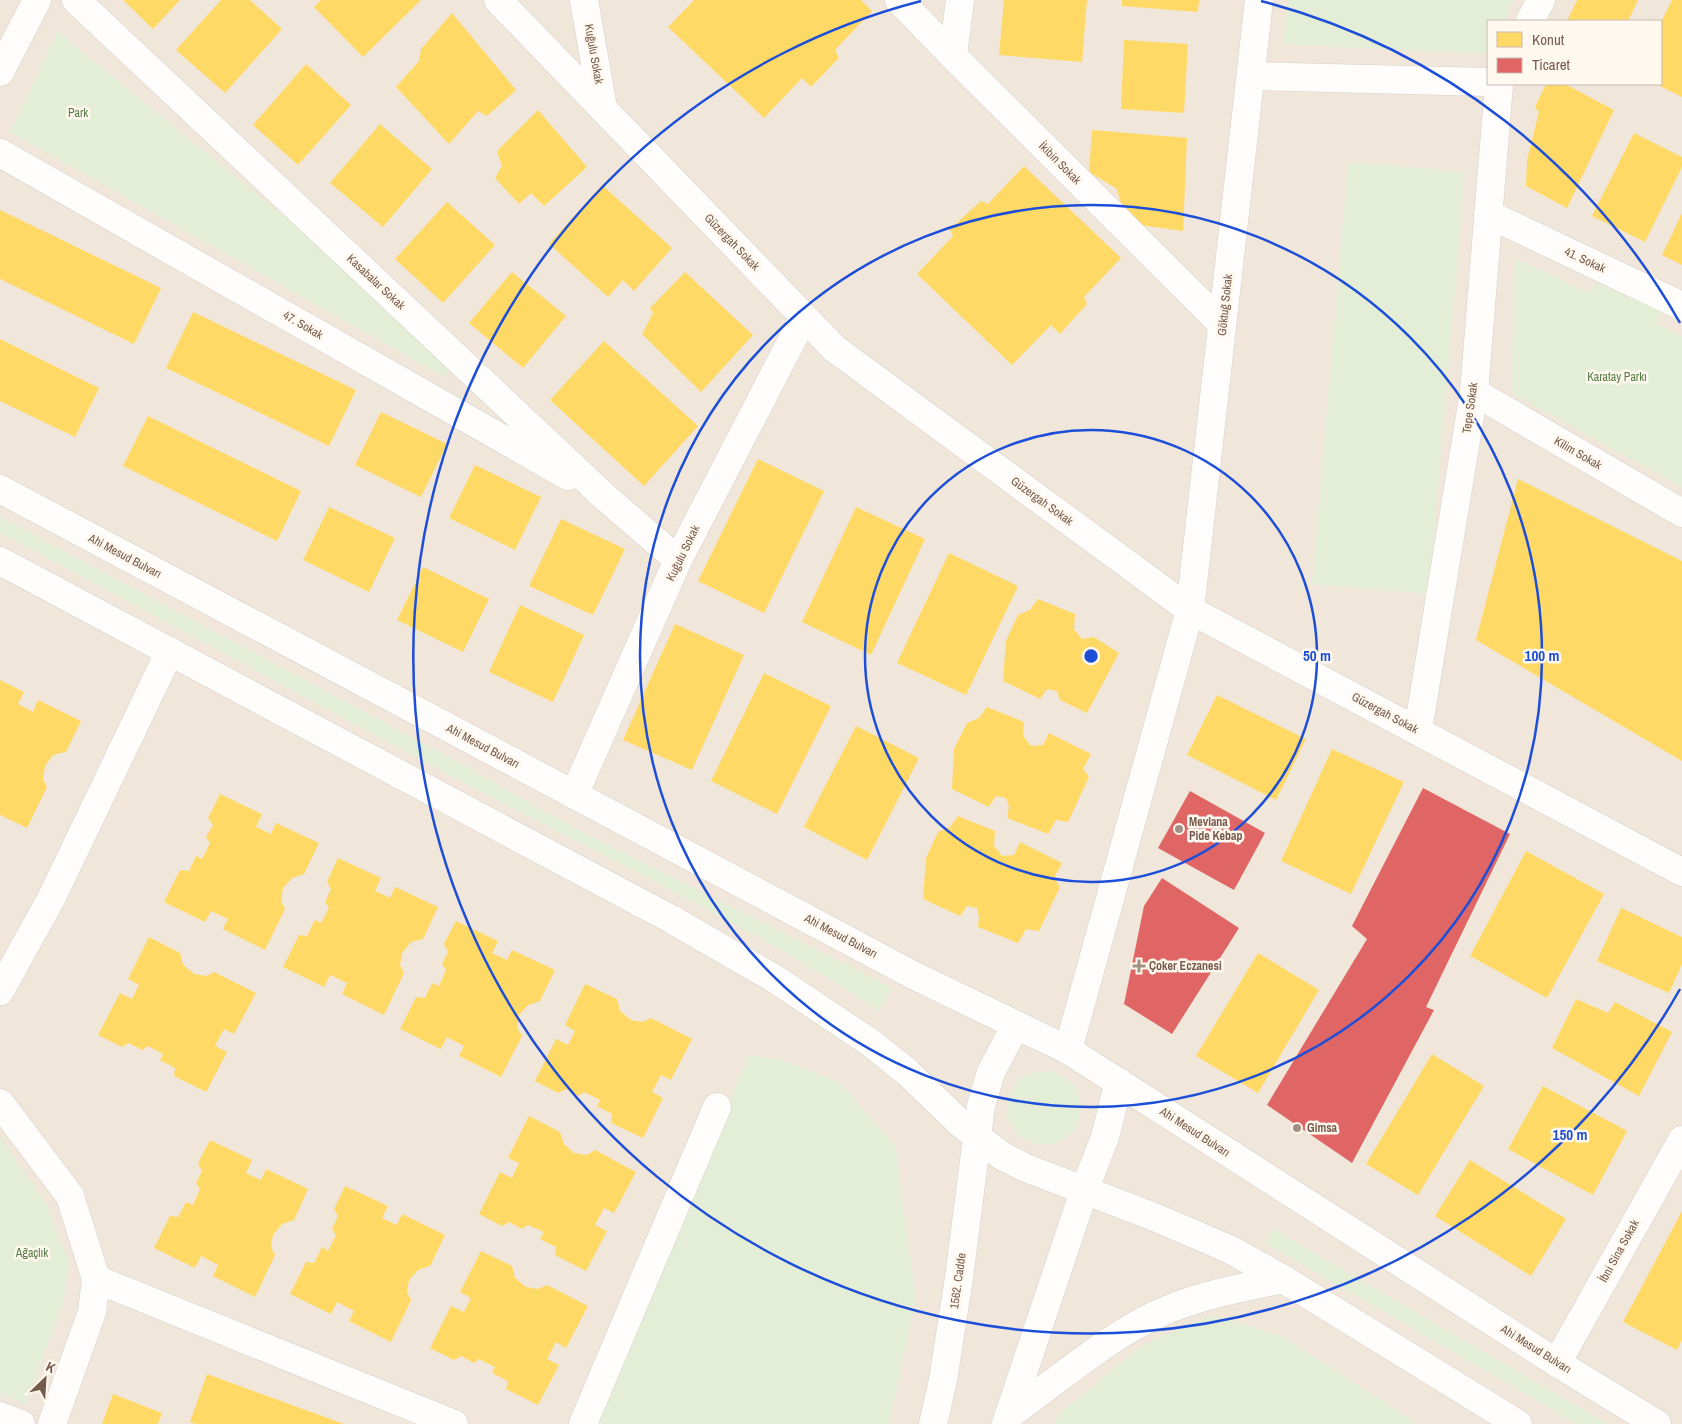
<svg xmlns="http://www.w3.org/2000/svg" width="1682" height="1424" font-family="'Archivo Narrow',sans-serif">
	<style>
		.residential { fill: #f0e6da; fill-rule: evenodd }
		.green { fill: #e4eed7 }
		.homes { fill: #ffd966 }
		.shops { fill: #e06666 }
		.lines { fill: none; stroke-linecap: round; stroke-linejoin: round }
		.minor-casing { stroke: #d7d0ca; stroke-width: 29 }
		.tertiary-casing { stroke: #d7d0ca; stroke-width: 29 }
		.secondary-casing { stroke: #d7d0c8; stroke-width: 29 }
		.minor { stroke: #fefdfc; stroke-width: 28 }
		.tertiary { stroke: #fefdfc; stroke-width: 28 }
		.secondary { stroke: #fefdfc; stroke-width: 28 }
		.ring { fill: none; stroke: #1d4ed8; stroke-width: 2.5 }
		.poi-dot { fill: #a39084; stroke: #fff8ee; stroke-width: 2 }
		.labels { text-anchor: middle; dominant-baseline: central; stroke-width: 5; stroke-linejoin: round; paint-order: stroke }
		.street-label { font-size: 12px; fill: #765b4c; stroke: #fff8ee }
		.park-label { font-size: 12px; fill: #547c43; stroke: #fff8ee }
		.poi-label { font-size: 12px; font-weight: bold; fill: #765b4c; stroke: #fff8ee; text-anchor: start }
		.centre { fill: #1d4ed8; stroke: #fff8ee; stroke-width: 2.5 }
		.ring-label { font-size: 15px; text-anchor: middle; font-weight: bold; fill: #1d4ed8; stroke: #fff8ee; stroke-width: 5; stroke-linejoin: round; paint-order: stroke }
	</style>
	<rect width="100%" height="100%" fill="#f7f3ec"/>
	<path class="residential" d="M0 0H1682V1424H0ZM1488 21H1661V84H1488Z"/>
	<g class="green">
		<path d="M1288 0H1514L1504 21H1488V54L1283 44Z"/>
		<path d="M57 31 345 266 448 360 446 378 10 132Z"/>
		<path d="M1348 162 1465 172 1429 594 1312 584Z"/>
		<path d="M1515 258 1589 293 1595 282 1661 312 1656 324 1682 336V487L1511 393Z"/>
		<path d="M0 517 436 750 575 828 892 988 879 1011C755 928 619 864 487 795 324 709 163 619 0 533Z"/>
		<path d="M748 1055 782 1060 839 1082 895 1145 916 1299 889 1424H599Z"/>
		<circle cx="1044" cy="1108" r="37"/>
		<path d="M0 1137 46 1203 69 1262 63 1302 26 1404 0 1393Z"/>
		<path d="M1273 1229 1608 1424H1577L1265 1243Z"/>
		<path d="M1212 1315 1282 1336 1418 1424H1054L1059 1414 1141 1346Z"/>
	</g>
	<g class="homes">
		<path d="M123 0H180L153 29Z"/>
		<path d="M221 0H250L282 29 225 93 176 50Z"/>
		<path d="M321 0H421L363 57 314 7Z"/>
		<path d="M694 0H861L872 11 835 50 839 58 811 87 802 78 764 118 668 27Z"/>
		<path d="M1004 0H1087L1082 62 999 55Z"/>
		<path d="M1122 0H1199L1198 12 1122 6Z"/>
		<path d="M1577 0H1638L1628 21H1567Z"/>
		<path d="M1672 0H1682V97L1656 84H1661V22Z"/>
		<path d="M452 13 516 90 487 116 478 111 449 144 396 87 419 61 421 49Z"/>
		<path d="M1124 40 1188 44 1184 113 1121 109Z"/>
		<path d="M306 64 351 105 298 165 253 125Z"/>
		<path d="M1546 84H1565L1614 110 1567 208 1526 186 1527 160 1539 112 1535 107Z"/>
		<path d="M538 110 587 167 544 206 531 193 519 204 495 178 502 166 497 151Z"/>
		<path d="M380 124 432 169 383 227 330 183Z"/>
		<path d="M1092 130 1187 138 1183 231 1140 225 1121 203 1117 189 1089 172Z"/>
		<path d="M1634 133 1682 157V167L1645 242 1592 216Z"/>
		<path d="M1024 166 1121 258 1084 297 1087 304 1060 334 1051 325 1012 365 917 274 953 236 950 229 981 201 988 204Z"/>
		<path d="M602 185 672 248 634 291 623 280 608 297 549 244Z"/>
		<path d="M447 202 495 245 443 303 395 259Z"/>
		<path d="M0 210 161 288 134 344 0 279Z"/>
		<path d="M1682 213V265L1662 255Z"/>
		<path d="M512 272 566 316 523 368 469 323Z"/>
		<path d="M685 272 753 335 701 392 642 334 653 313 650 308Z"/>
		<path d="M193 312 356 390 329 446 166 368Z"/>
		<path d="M0 339 99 388 75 437 0 401Z"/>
		<path d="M604 341 698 426 644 486 550 400Z"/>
		<path d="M381 412 447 444 421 497 355 465Z"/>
		<path d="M148 416 301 491 277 541 123 466Z"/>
		<path d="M758 459 824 491 764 613 698 581Z"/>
		<path d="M475 465 541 497 515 550 449 518Z"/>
		<path d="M1518 479 1682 561V761L1476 640Z"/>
		<path d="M329 507 395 538 369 592 303 560Z"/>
		<path d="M856 507 925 539 871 655 802 622Z"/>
		<path d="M561 519 625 549 593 615 529 586Z"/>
		<path d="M949 553 1018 586 966 695 897 663Z"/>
		<path d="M423 567 489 599 463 652 397 620Z"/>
		<path d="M1038 599 1075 614 1074 629 1082 639 1094 637 1119 653 1087 713 1060 700 1057 691 1047 689 1040 699 1003 681 1006 641 1018 615 1030 610Z"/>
		<path d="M520 605 584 635 553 702 489 672Z"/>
		<path d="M675 624 744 655 692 770 623 740Z"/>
		<path d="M764 673 831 706 777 814 711 781Z"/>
		<path d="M0 680 24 692 18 704 33 712 38 700 81 721 66 752 53 755 45 766 43 779 47 787 27 828 0 815Z"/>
		<path d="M1217 695 1306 739 1276 800 1187 755Z"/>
		<path d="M987 707 1024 722 1023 736 1031 746 1043 745 1049 733 1091 754 1083 769 1089 777 1068 822 1056 820 1048 834 1007 818 1009 807 1006 798 996 796 989 807 952 789 954 749 967 723 979 718Z"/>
		<path d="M856 726 919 758 867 860 804 827Z"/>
		<path d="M1332 749 1404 782 1351 894 1281 861Z"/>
		<path d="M220 794 262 814 256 827 271 834 276 823 319 843 304 874 292 878 283 888 281 901 285 909 265 950 223 929 228 919 211 911 205 922 164 902 180 870 189 871 196 856 202 859 210 843 206 837 213 825 208 818Z"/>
		<path d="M958 816 995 831 994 846 1002 856 1014 855 1020 842 1062 863 1054 878 1060 887 1039 931 1026 929 1018 943 978 927 979 917 977 908 967 906 960 916 923 899 926 858 938 832 950 827Z"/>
		<path d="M1526 851 1604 894 1547 998 1470 956Z"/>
		<path d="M338 858 381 878 375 891 390 898 395 887 438 907 423 939 411 942 402 953 400 965 404 973 384 1015 342 994 347 983 330 975 324 987 283 967 299 935 307 936 315 920 321 923 329 908 325 902 331 889 327 882Z"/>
		<path d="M1621 908 1682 937V964L1669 993 1597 961Z"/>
		<path d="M456 921 498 941 492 953 507 960 512 950 555 970 540 1001 528 1005 519 1015 517 1028 522 1036 501 1077 459 1056 464 1046 447 1037 441 1049 400 1029 416 997 425 998 432 983 439 986 446 970 442 964 448 952 444 944Z"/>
		<path d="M149 937 180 953 183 965 194 974 207 976 214 972 256 993 234 1034 224 1029 215 1046 227 1052 206 1092 174 1076 175 1068 160 1060 163 1054 148 1046 142 1050 129 1043 122 1047 98 1035 120 993 132 999 139 985 128 979Z"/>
		<path d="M1258 953 1319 990 1258 1093 1196 1056Z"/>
		<path d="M585 984 617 999 620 1011 631 1020 643 1022 651 1018 692 1039 671 1080 661 1075 652 1092 663 1098 643 1138 611 1123 612 1114 597 1106 600 1100 584 1092 578 1096 566 1089 558 1093 535 1081 556 1039 568 1045 575 1031 565 1025Z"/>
		<path d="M1576 999 1608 1013 1615 1002 1672 1032 1639 1096 1552 1048Z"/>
		<path d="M1432 1054 1484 1086 1418 1195 1366 1164Z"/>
		<path d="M1543 1086 1627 1131 1593 1195 1508 1149Z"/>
		<path d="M529 1116 560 1132 564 1144 574 1153 587 1155 595 1150 636 1172 614 1213 604 1208 595 1225 607 1231 586 1271 555 1255 556 1247 540 1239 544 1232 528 1225 522 1229 509 1222 502 1226 479 1214 500 1172 512 1178 519 1163 508 1158Z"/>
		<path d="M210 1140 252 1160 246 1173 261 1180 266 1169 308 1189 294 1220 282 1224 273 1235 271 1247 275 1255 255 1297 213 1276 218 1265 201 1256 195 1268 154 1248 170 1216 178 1217 186 1202 193 1205 200 1189 196 1183 202 1171 198 1163Z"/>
		<path d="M1470 1160 1566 1219 1531 1276 1435 1216Z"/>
		<path d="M345 1186 388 1206 382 1218 397 1225 402 1214 445 1235 430 1266 418 1270 409 1280 407 1292 411 1300 391 1342 349 1321 354 1311 337 1302 331 1314 290 1294 306 1262 314 1263 322 1247 328 1251 336 1235 332 1229 338 1216 334 1209Z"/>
		<path d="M1682 1211V1340L1677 1350 1623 1322Z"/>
		<path d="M481 1251 512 1266 515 1278 526 1287 538 1289 547 1285 588 1306 566 1348 556 1342 547 1359 559 1365 538 1405 506 1389 508 1381 492 1373 495 1367 479 1359 474 1363 461 1356 454 1360 430 1348 451 1306 464 1312 471 1298 460 1292Z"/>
		<path d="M207 1374 344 1424H195L190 1422Z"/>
		<path d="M113 1394 162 1413 158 1424H102Z"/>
	</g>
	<g class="shops">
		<path d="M1423 788 1510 834 1426 1007 1434 1010 1352 1163 1267 1105 1367 939 1352 926Z"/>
		<path d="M1190 791 1265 833 1234 890 1158 848Z"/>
		<path d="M1162 878 1239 928 1172 1034 1124 1004 1144 906Z"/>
	</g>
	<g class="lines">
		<defs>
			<g id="minor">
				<path d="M76 0 606 498 678 560"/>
				<path d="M498 0 835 349 1190 610 1682 872"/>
				<path d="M584 0 603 108"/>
				<path d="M899 0 953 56 1222 324"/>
				<path d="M1530 21 1541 0"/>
				<path d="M953 56 960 0"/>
				<path d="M0 72 37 0"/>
				<path d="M1251 76 1488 82"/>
				<path d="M0 153 568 476"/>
				<path d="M1488 214 1682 306"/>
				<path d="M1474 392 1682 513"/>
				<path d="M1418 730 1474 392 1499 84"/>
				<path d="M574 795 678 560 804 317"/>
				<path d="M0 991 51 899 170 651"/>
				<path d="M0 1103 70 1196 96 1279 92 1312 52 1424"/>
				<path d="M96 1279 454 1424"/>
				<path d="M0 1416 21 1424"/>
				<path d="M583 1424 717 1107"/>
			</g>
			<g id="tertiary">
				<path d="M1068 1050 1190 610 1259 0"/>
				<path d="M1557 1363 1682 1140"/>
			</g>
			<g id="secondary">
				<path d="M0 489 913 975 1068 1050 1557 1363 1657 1424"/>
				<path d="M0 561 671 919 775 979 871 1043 907 1072 960 1123 1002 1156 1026 1168 1152 1216 1229 1249 1283 1279 1518 1424"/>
				<path d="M1008 1416C1059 1380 1112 1332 1169 1309 1206 1294 1245 1287 1283 1279"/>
				<path d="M933 1424 943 1380 959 1278 981 1106 991 1072 1016 1025"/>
				<path d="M1006 1424 1084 1191 1105 1137 1119 1082"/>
			</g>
		</defs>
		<use href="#minor" class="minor-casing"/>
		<use href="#tertiary" class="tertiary-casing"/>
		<use href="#secondary" class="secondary-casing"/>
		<use href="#minor" class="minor"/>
		<use href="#tertiary" class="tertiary"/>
		<use href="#secondary" class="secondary"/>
	</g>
	<g class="ring">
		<circle cx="1091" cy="656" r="226"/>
		<circle cx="1091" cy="656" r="451"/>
		<path d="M1680 989A677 677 0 1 1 921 1M1261 1A677 677 0 0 1 1680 323"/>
	</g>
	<g class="poi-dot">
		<circle cx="1179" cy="829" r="5"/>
		<path d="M1136.5 958.5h5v5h5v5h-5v5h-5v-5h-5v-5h5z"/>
		<circle cx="1297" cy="1128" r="5"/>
	</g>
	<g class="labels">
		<g class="street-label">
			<text transform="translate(594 54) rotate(80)">Kuğulu Sokak</text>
			<text transform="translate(1060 163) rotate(45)">İkibin Sokak</text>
			<text transform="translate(732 242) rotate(46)">Güzergah Sokak</text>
			<text transform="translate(1585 260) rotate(25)">41. Sokak</text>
			<text transform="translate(376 282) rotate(43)">Kasabalar Sokak</text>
			<text transform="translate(1225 305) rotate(-84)">Göktuğ Sokak</text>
			<text transform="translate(303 325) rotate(30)">47. Sokak</text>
			<text transform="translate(1470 408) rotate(-82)">Tepe Sokak</text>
			<text transform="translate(1578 453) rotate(30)">Kilim Sokak</text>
			<text transform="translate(1042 501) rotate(36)">Güzergah Sokak</text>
			<text transform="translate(683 553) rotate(-64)">Kuğulu Sokak</text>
			<text transform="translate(125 556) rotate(28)">Ahi Mesud Bulvarı</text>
			<text transform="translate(1385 713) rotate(28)">Güzergah Sokak</text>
			<text transform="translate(483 746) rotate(28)">Ahi Mesud Bulvarı</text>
			<text transform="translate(841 936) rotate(28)">Ahi Mesud Bulvarı</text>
			<text transform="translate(1195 1132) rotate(33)">Ahi Mesud Bulvarı</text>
			<text transform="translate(1619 1251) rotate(-61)">İbni Sina Sokak</text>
			<text transform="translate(958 1281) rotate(-82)">1562. Cadde</text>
			<text transform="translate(1536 1349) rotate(32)">Ahi Mesud Bulvarı</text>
		</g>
		<g class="park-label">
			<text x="78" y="113">Park</text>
			<text x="1617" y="377">Karatay Parkı</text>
			<text x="32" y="1253">Ağaçlık</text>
		</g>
		<g class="poi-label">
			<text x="1189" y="822">Mevlana<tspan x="1189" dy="14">Pide Kebap</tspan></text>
			<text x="1149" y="966">Çoker Eczanesi</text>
			<text x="1307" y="1128">Gimsa</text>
		</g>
	</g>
	<circle cx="1091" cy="656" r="8" class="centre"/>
	<g class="ring-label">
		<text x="1317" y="661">50 m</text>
		<text x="1542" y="661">100 m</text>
		<text x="1570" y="1140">150 m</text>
	</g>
	<rect x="1487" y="20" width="175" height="65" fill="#fff8ee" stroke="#c8b9ad"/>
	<rect x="1497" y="32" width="25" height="15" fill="#ffd966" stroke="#c8b9ad"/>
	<text x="1532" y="45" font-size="15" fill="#765b4c">Konut</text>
	<rect x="1497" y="58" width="25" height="15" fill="#e06666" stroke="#c8b9ad"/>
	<text x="1532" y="70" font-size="15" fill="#765b4c">Ticaret</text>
	<g transform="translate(45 1379) rotate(25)" stroke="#fff8ee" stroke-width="4" paint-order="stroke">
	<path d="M0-4L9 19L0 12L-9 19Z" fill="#765b4c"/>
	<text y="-8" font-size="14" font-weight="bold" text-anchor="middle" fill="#765b4c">K</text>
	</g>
</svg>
